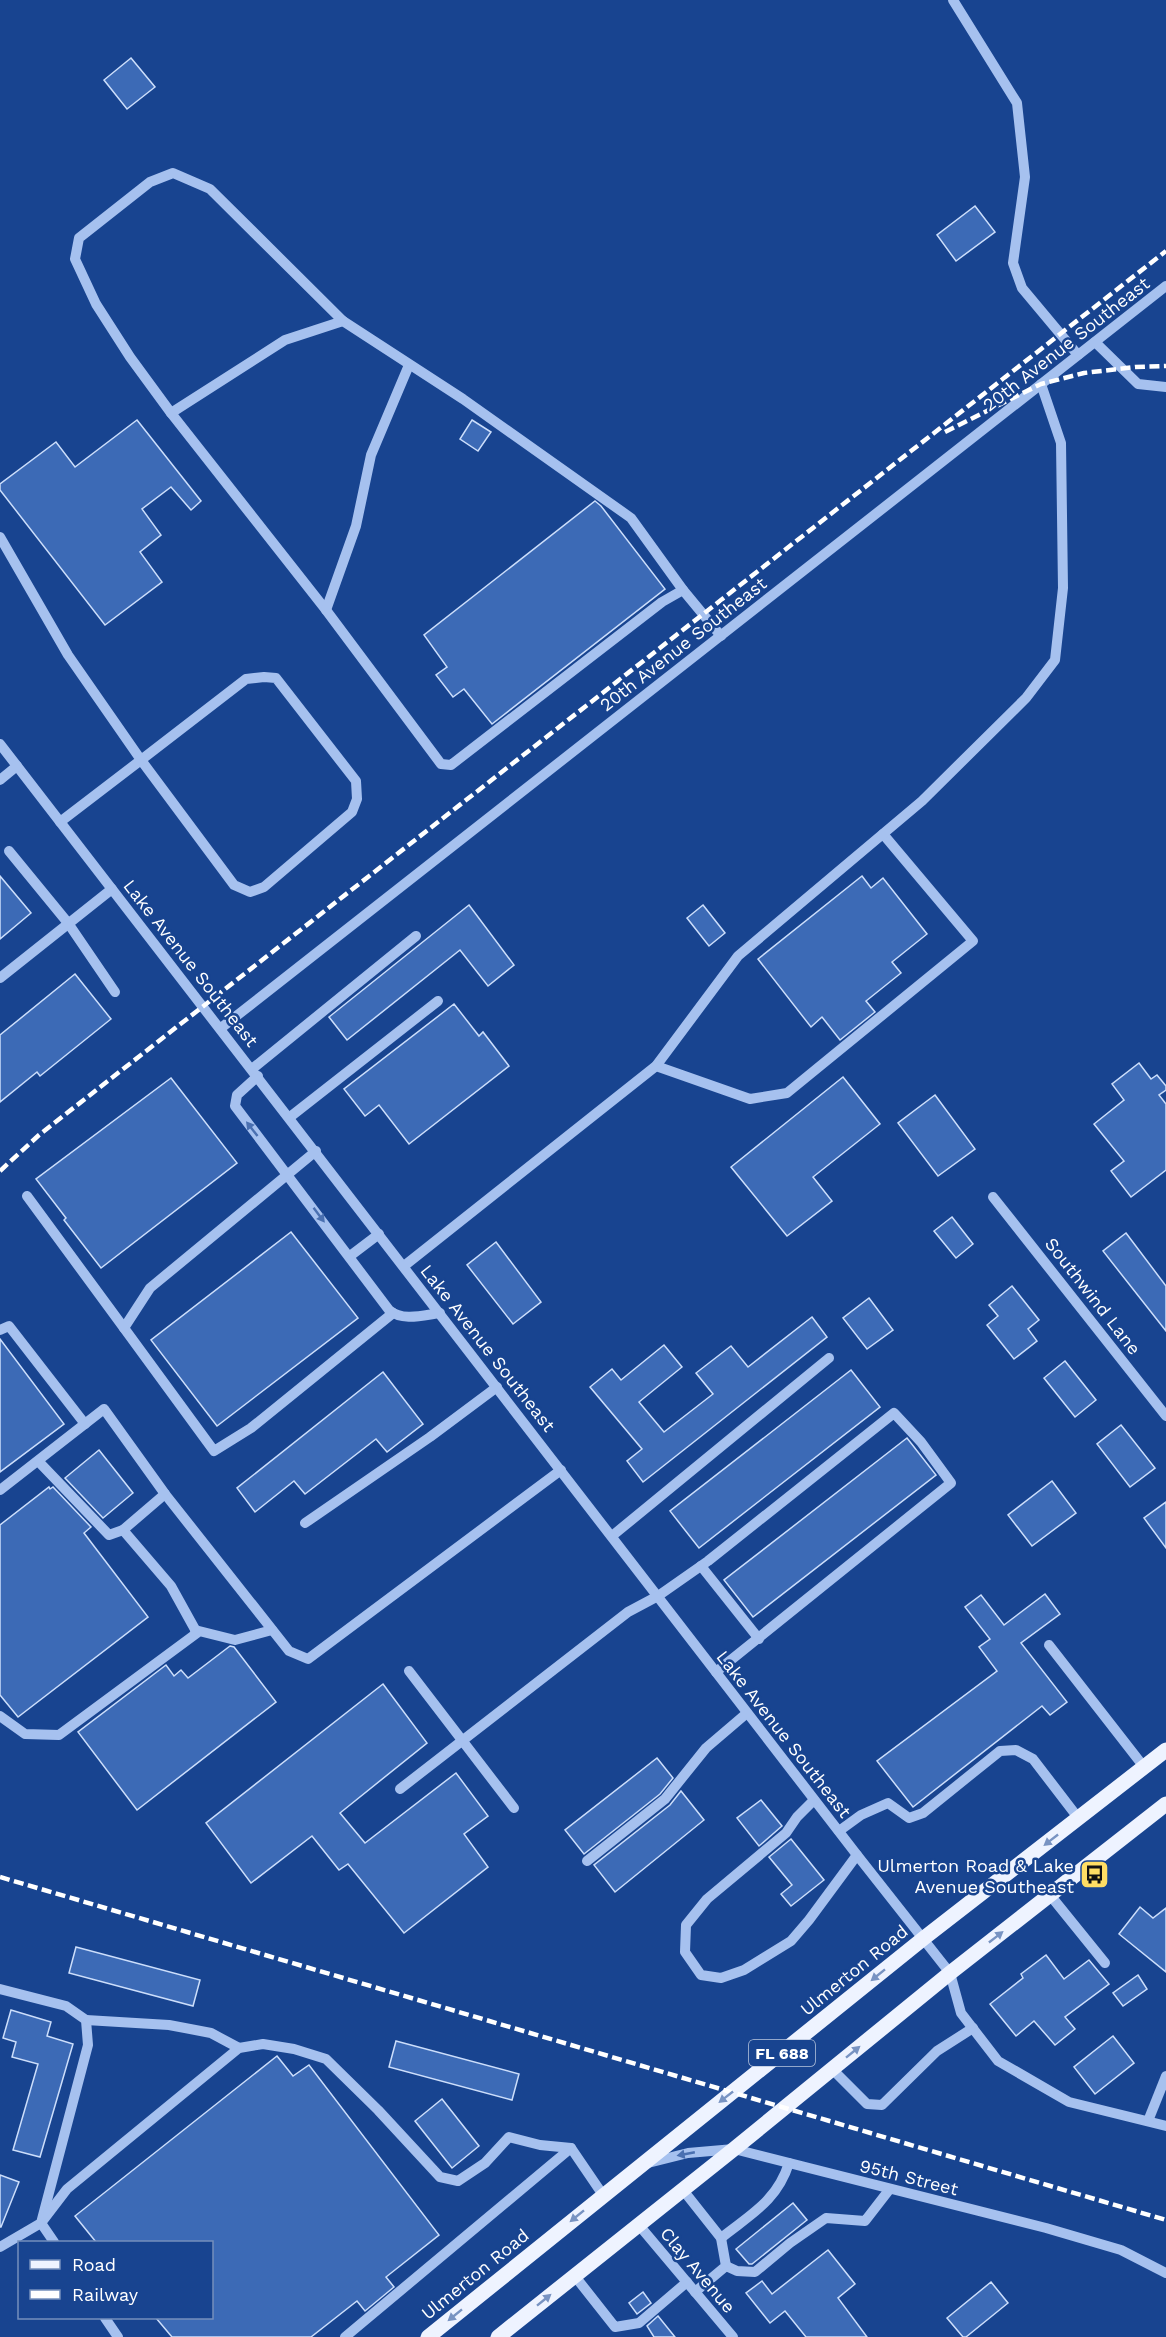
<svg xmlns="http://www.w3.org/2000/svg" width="1166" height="2337" font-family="'Work Sans',sans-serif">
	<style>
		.building { fill: #3c6ab6; stroke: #ccdefb; stroke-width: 1.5 }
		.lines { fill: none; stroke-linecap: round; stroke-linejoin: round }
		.minor { stroke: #a6c1ef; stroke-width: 10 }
		.major { stroke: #eef3ff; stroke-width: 15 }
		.rail { stroke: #fff; stroke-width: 4.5; stroke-dasharray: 10 4.5; stroke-linecap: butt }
		.oneway { fill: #4a70b1 }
		.oneway2 { fill: #7893c2 }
		.labels { text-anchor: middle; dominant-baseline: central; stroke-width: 5; stroke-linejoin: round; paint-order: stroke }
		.shield { fill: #184490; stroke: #bac7de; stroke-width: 1.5 }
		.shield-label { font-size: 16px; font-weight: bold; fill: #fff }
		.street-label { font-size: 18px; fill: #fff; stroke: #184490 }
		.poi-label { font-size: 18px; fill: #fff; stroke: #184490; text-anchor: end }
	</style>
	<rect width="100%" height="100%" fill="#184490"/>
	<g class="building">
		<path d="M131 58 155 87 127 109 104 80Z"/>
		<path d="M975 206 995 232 956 261 937 235Z"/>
		<path d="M137 420 201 501 191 510 171 487 142 509 161 535 140 552 162 582 105 625 0 490V484L56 442 75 467Z"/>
		<path d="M472 420 491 432 478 451 460 439Z"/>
		<path d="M595 501 601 506 665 589 492 724 464 689 453 697 436 675 447 667 424 635Z"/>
		<path d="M0 876 31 913 0 939Z"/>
		<path d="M862 876 871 888 883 878 927 934 892 962 901 973 866 1001 875 1012 840 1040 822 1017 811 1027 758 959Z"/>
		<path d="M469 905 514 965 488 986 460 950 347 1040 329 1017Z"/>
		<path d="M703 905 725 933 709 946 687 918Z"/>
		<path d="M75 974 111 1019 40 1076 37 1072 0 1102V1035Z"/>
		<path d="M454 1004 479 1036 483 1032 509 1066 409 1144 379 1105 365 1116 344 1089Z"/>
		<path d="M1139 1063 1151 1079 1157 1075 1166 1086V1090L1159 1095 1166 1104V1170L1131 1197 1111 1171 1124 1161 1094 1124 1124 1100 1112 1084Z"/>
		<path d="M843 1077 880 1124 813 1177 832 1201 787 1236 731 1167Z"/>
		<path d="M171 1078 237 1163 101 1268 64 1220 66 1218 36 1179Z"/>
		<path d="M935 1095 975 1149 938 1176 898 1123Z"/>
		<path d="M952 1217 973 1244 956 1258 934 1231Z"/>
		<path d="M291 1232 358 1318 217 1426 151 1340Z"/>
		<path d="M1126 1233 1166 1286V1331L1103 1251Z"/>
		<path d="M496 1242 541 1302 513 1324 467 1265Z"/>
		<path d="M1012 1286 1039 1320 1028 1329 1037 1341 1014 1359 987 1325 998 1316 989 1305Z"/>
		<path d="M869 1298 893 1330 867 1349 843 1318Z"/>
		<path d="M812 1317 827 1337 643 1482 627 1461 642 1449 590 1387 612 1369 621 1380 664 1345 682 1367 639 1402 664 1432 713 1394 696 1373 731 1346 748 1367Z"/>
		<path d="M0 1339 64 1424 0 1472Z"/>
		<path d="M1065 1361 1096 1400 1075 1417 1044 1378Z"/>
		<path d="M851 1370 880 1407 699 1548 670 1511Z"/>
		<path d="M383 1372 423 1424 387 1452 376 1439 305 1494 294 1481 255 1512 237 1488Z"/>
		<path d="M1121 1425 1155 1468 1130 1487 1097 1444Z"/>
		<path d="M907 1438 936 1475 753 1617 724 1580Z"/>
		<path d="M99 1450 133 1493 103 1518 65 1478Z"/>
		<path d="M1052 1481 1076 1513 1032 1546 1008 1515Z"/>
		<path d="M49 1487 50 1489 53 1487 91 1527 84 1533 148 1617 18 1717 0 1695V1525Z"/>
		<path d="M1166 1502V1548L1144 1518Z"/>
		<path d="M1045 1594 1060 1614 1021 1643 1067 1702 1050 1715 1042 1706 913 1807 877 1761 997 1671 979 1647 990 1639 965 1607 981 1595 1004 1625Z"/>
		<path d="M230 1646 234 1647 276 1702 137 1810 78 1732 166 1665 174 1676 181 1670 188 1678Z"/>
		<path d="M383 1684 427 1743 340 1813 365 1843 456 1773 488 1816 464 1834 488 1867 404 1933 348 1864 339 1870 312 1836 251 1883 206 1823Z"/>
		<path d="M657 1758 673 1778 660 1794 584 1854 565 1830Z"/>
		<path d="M681 1791 704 1820 615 1892 594 1865 670 1805Z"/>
		<path d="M761 1800 782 1826 759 1846 737 1818Z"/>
		<path d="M791 1839 824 1880 791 1906 781 1894 792 1885 769 1857Z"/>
		<path d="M1140 1907 1153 1918 1166 1908V1972L1119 1934Z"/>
		<path d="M76 1947 200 1980 193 2006 69 1973Z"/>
		<path d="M1046 1955 1064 1979 1089 1960 1109 1984 1065 2017 1075 2029 1055 2045 1034 2021 1016 2036 990 2004 1023 1978 1021 1974Z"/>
		<path d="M1138 1975 1147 1989 1123 2006 1113 1993Z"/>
		<path d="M11 2010 51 2022 47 2036 73 2044 40 2157 13 2150 38 2064 12 2057 16 2042 3 2038Z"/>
		<path d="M1113 2036 1134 2063 1095 2094 1074 2067Z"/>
		<path d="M396 2041 519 2074 512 2100 389 2067Z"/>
		<path d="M277 2056 293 2076 309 2065 439 2235 386 2277 394 2287 365 2311 357 2301 311 2337H172L156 2318H212V2242H96L75 2216Z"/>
		<path d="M442 2099 479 2146 452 2168 415 2121Z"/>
		<path d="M0 2175 19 2182 1 2227H0Z"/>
		<path d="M793 2203 807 2220 752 2264H749L736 2249Z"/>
		<path d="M828 2250 855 2284 838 2298 867 2337H806L785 2311 770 2323 746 2293 762 2281 772 2294Z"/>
		<path d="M991 2282 1008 2303 966 2337H963L947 2318Z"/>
		<path d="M643 2292 651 2303 637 2314 629 2303Z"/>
		<path d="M658 2316 675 2337H654L647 2326Z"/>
	</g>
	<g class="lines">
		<g class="minor">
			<path d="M953 0 1017 103 1025 177 1013 263 1022 288 1078 355"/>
			<path d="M343 321 210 189 173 173 150 182 79 238 75 259 96 304 130 357 171 413 326 610 441 764 451 765 662 602 683 590"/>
			<path d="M1095 342 1138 384 1166 387"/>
			<path d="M171 413 285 340 343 321 463 399 631 518 683 590 721 636"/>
			<path d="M0 537 68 655 141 760 246 679 264 677 276 678 356 781 357 799 352 812 264 887 250 892 234 885 141 760 60 822"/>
			<path d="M326 610 356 526 371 455 409 365"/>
			<path d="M0 744 857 1855 950 1973 961 2013 998 2061 1069 2102 1166 2126"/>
			<path d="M0 780 17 766"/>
			<path d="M9 851 68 923 115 992"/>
			<path d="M0 978 112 889"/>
			<path d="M221 1028 1166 286"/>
			<path d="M656 1066 750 1099 787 1093 973 941 883 834"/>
			<path d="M252 1069 416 936"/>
			<path d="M258 1076 237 1095 235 1106 389 1310C403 1322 424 1315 440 1313"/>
			<path d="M290 1117 438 1001"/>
			<path d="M316 1151 150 1288 124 1328 214 1451 251 1428 393 1313"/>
			<path d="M27 1196 124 1328"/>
			<path d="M993 1197 1166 1416"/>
			<path d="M350 1256 379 1234"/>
			<path d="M404 1266 656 1066 738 956 922 801 1026 698 1055 660 1063 588 1061 443 1041 384"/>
			<path d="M0 1330 9 1326 85 1424"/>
			<path d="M39 1462 109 1535 123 1530"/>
			<path d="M0 1490 104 1409 165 1494 289 1651 308 1659 561 1470"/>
			<path d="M305 1523 430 1437 497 1387"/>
			<path d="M612 1536 829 1358"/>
			<path d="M701 1566 759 1639"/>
			<path d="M195 1630 235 1640 272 1630"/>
			<path d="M1049 1645 1144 1767"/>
			<path d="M409 1671 514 1808"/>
			<path d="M0 1716 25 1734 59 1735 197 1633 171 1586 123 1530 165 1494"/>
			<path d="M400 1789 628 1612 658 1596 708 1561 894 1413 921 1442 951 1483 716 1672"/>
			<path d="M814 1800 797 1817 786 1833 707 1899 686 1925 685 1952 701 1975 721 1978 744 1970 791 1941 809 1920 857 1855"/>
			<path d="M839 1831 861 1815 888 1803 909 1818 923 1813 1000 1751 1016 1750 1033 1759 1079 1819"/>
			<path d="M587 1861 665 1799 706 1748 747 1713"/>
			<path d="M1050 1895 1105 1963"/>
			<path d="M0 1989 66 2006 86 2020 88 2045 41 2223 0 2247"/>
			<path d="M86 2020 169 2025 211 2033 239 2048"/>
			<path d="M832 2069 867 2104 882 2105 937 2051 973 2028"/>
			<path d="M1148 2121 1166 2076"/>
			<path d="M648 2163 688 2153 734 2149 1046 2228 1121 2250 1166 2273"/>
			<path d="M683 2190 721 2238 726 2266 695 2292"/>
			<path d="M638 2224 733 2337"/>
			<path d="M721 2238C751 2214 777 2201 789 2163"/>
			<path d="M54 2242 41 2223 67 2189 239 2048 263 2044 294 2049 326 2059 378 2110 440 2177 458 2181 485 2163 509 2137 540 2145 571 2148"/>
			<path d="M726 2266 737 2271 755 2272 790 2243 826 2218 865 2221 889 2190"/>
			<path d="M574 2275 615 2327 639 2323 687 2282"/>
			<path d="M105 2318 118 2337"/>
			<path d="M345 2337 571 2148 603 2195"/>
		</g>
		<g class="major">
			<path d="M428 2337 924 1938 1166 1750"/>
			<path d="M498 2337 734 2149 950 1973 1166 1804"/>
		</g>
		<g class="rail">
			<path d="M945 432 1041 384 1084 373 1135 367 1166 366"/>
			<path d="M0 1171 39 1135 1166 251"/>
			<path d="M0 1877 1166 2220"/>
		</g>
	</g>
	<defs><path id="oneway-solid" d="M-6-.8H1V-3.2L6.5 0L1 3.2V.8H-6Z" transform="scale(1.5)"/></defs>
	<g class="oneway">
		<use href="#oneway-solid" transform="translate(252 1129) rotate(-128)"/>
		<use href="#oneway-solid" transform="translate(319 1215) rotate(53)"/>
		<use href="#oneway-solid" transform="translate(686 2154) rotate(169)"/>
	</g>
	<g class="oneway2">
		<use href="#oneway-solid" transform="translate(1051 1840) rotate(142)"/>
		<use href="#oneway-solid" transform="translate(996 1937) rotate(-38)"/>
		<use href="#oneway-solid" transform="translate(878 1975) rotate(141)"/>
		<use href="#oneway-solid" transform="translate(853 2052) rotate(-39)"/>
		<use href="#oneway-solid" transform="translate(726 2097) rotate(142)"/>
		<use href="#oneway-solid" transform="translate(577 2216) rotate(141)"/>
		<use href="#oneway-solid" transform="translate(544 2300) rotate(-39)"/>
		<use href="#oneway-solid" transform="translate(455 2315) rotate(141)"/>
	</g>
	<defs>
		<symbol id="bus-square" viewBox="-11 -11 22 22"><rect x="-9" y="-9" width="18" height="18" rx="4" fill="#ffde64" stroke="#184490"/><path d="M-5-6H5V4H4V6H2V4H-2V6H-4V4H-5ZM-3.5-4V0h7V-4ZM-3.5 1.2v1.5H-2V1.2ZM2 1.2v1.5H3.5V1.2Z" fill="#111"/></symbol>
	</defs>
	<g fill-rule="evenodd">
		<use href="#bus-square" x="1078" y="1858" width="33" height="33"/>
	</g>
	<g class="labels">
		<rect class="shield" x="749" y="2040" width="66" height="26" rx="4.5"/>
		<g class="shield-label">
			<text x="782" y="2053">FL 688</text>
		</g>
		<g class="street-label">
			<text transform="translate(1066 344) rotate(-38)">20th Avenue Southeast</text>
			<text transform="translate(683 644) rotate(-38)">20th Avenue Southeast</text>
			<text transform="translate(191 963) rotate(52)">Lake Avenue Southeast</text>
			<text transform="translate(1093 1296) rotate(52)">Southwind Lane</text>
			<text transform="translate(488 1348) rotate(52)">Lake Avenue Southeast</text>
			<text transform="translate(784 1734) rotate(52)">Lake Avenue Southeast</text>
			<text transform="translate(854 1970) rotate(-39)">Ulmerton Road</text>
			<text transform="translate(909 2177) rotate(14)">95th Street</text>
			<text transform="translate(698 2270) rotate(50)">Clay Avenue</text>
			<text transform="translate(475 2274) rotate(-39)">Ulmerton Road</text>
		</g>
		<g class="poi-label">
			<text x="1074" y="1865">Ulmerton Road &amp; Lake<tspan x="1074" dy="21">Avenue Southeast</tspan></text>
		</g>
	</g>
	<rect x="18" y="2241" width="195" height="78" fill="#184490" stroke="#748fbc" stroke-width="1.5"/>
	<rect x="30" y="2260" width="30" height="9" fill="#eef3ff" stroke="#748fbc" stroke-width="1.5"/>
	<text x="72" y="2271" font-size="18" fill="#ffffff">Road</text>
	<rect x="30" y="2290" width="30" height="9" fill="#ffffff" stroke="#748fbc" stroke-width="1.5"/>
	<text x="72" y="2301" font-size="18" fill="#ffffff">Railway</text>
</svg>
